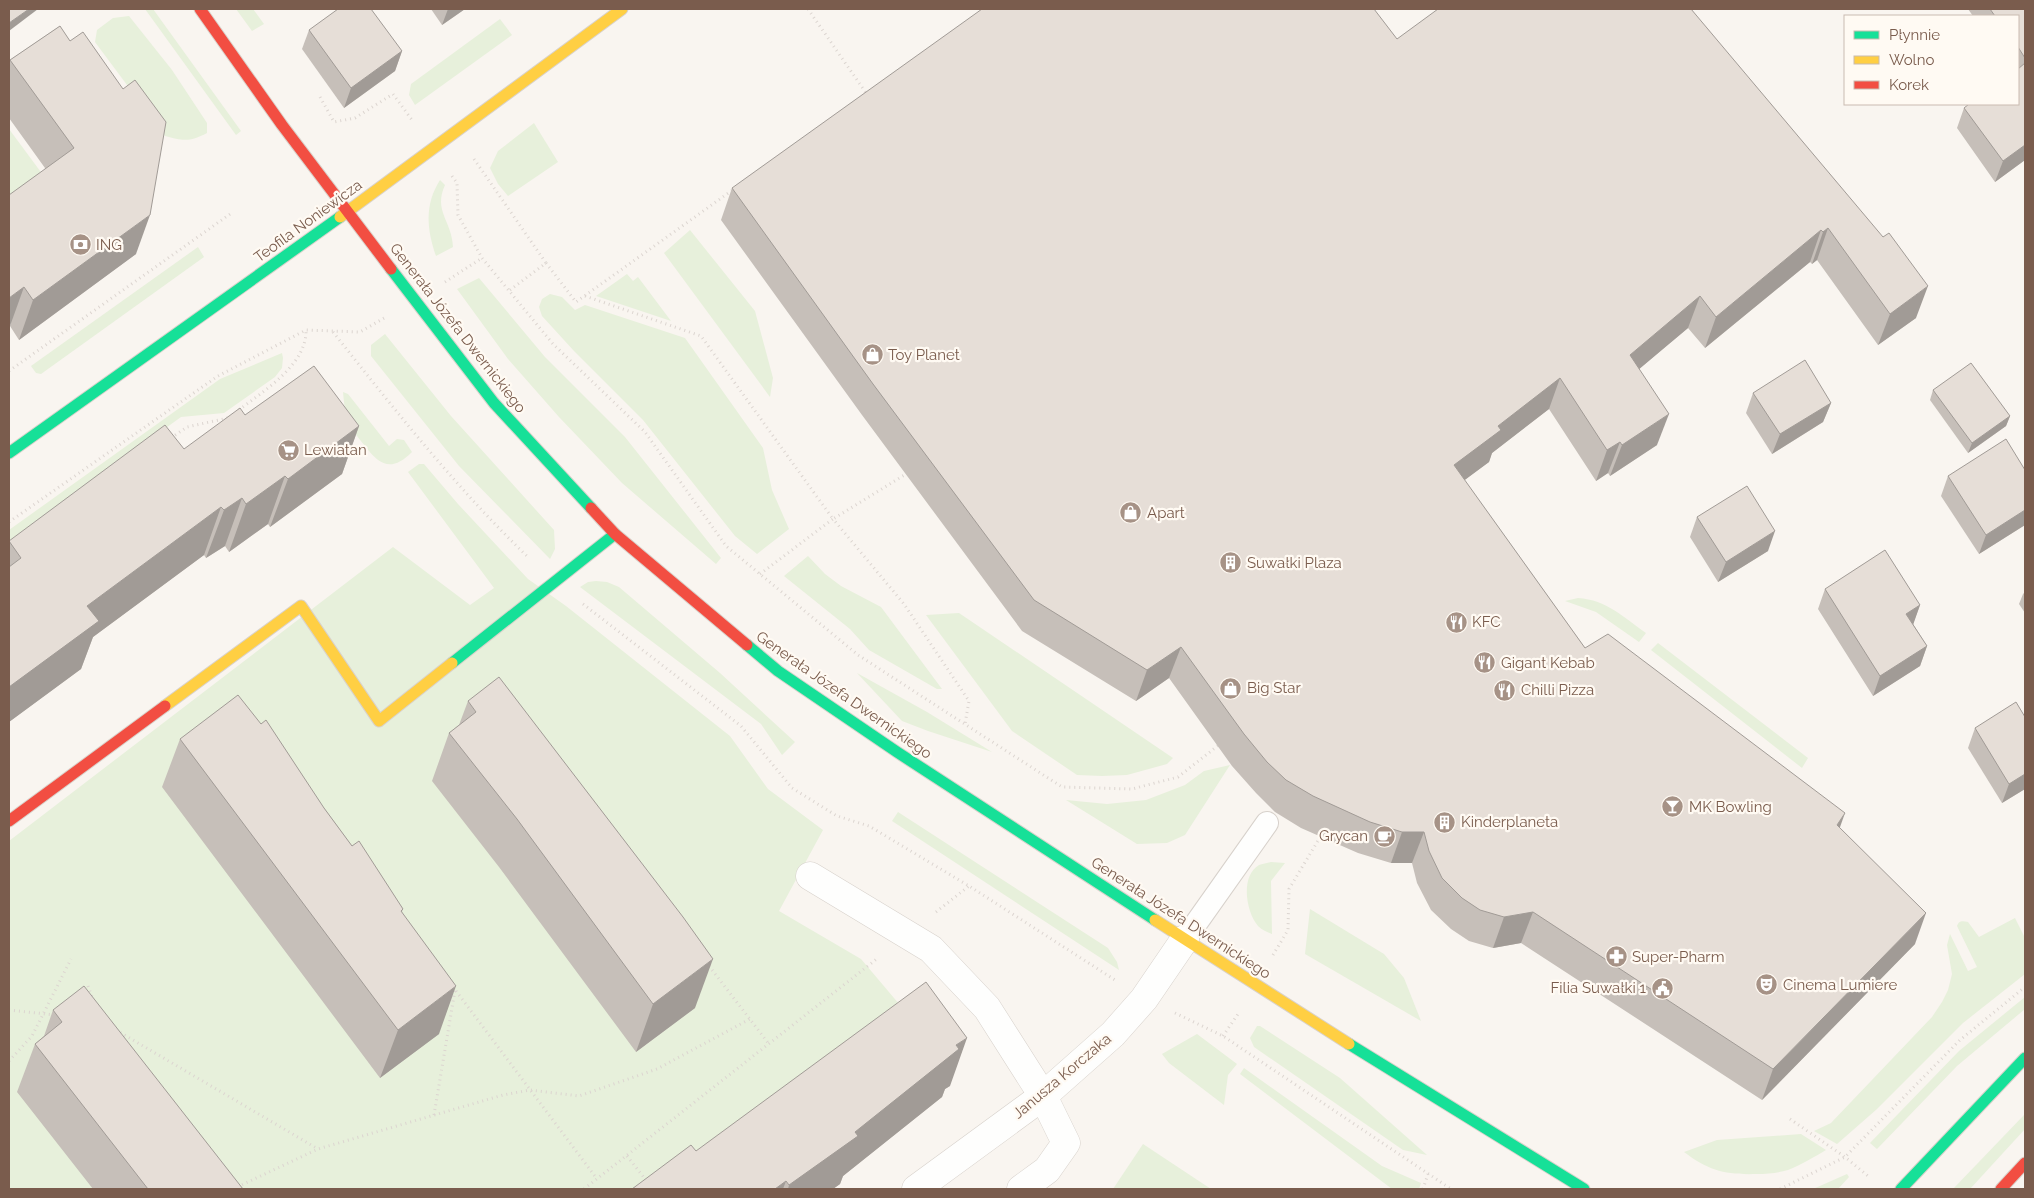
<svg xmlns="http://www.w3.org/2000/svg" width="2034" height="1198" font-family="Raleway,sans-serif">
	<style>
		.green { fill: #e7f0db }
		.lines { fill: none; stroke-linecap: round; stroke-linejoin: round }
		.lane-casing { stroke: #d7d1cb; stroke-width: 24 }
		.street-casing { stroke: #d7d1cb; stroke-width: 29 }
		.fast-casing { stroke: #d9d2cb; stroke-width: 13 }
		.slow-casing { stroke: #d9d2cb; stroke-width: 13 }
		.jam-casing { stroke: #d9d2cb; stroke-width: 13 }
		.path { stroke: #dcd5d0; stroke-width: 3; stroke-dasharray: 1 4; stroke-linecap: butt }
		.lane { stroke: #fefefd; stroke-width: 22 }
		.street { stroke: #fefefd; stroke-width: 28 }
		.fast { stroke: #16e098; stroke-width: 11 }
		.slow { stroke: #ffcf43; stroke-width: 11 }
		.jam { stroke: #f24e42; stroke-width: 11 }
		.wall { fill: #c6bfb9 }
		.shaded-wall { fill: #a19b96 }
		.building { fill: #e6ded7; stroke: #a19b96 }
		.labels { text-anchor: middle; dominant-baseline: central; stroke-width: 4.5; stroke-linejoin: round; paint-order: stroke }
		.street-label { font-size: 15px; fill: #7a5c4d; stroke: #fffaf3 }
		.poi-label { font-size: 15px; fill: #7a5c4d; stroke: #fffaf3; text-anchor: start }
	</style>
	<rect width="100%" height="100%" fill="#f9f5f0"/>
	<g class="green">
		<path d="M145 9H153L241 131 236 135Z"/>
		<path d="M236 9H253L264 24 252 31Z"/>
		<path d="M129 16 172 70 207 123V133C190 142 183 141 165 136L95 42 97 30 113 18Z"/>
		<path d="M500 19 512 35 415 105 409 95 411 84Z"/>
		<path d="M534 123 558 162 508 196 498 184 490 168 498 151Z"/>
		<path d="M9 129 43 175 9 200Z"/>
		<path d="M440 180 445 185C433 211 452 221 453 247L436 256C427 230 424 205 440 180Z"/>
		<path d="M690 230 755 311 773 378 770 397 664 253Z"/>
		<path d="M198 247 204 257 41 374 36 373 31 366Z"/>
		<path d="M627 274 633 281 638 277 671 321 596 296Z"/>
		<path d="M479 278 545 357 625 437 721 558 716 564 622 483 559 417 508 359 457 289Z"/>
		<path d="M550 294 562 297 575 310 585 305 685 338 763 448 772 490 789 529 757 554 735 536 643 420 574 351 542 316 539 307 542 299Z"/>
		<path d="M385 334 451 416 554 530 555 549 550 559 459 466 371 356V345Z"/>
		<path d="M282 353 283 358 282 368 275 377 224 413 181 417 9 542V530L220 379Z"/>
		<path d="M343 392 348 394 389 446 397 439 404 440 412 452C392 472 380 466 365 446 359 439 353 431 349 423 345 414 344 403 343 392Z"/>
		<path d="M419 464H424L458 504 528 579 566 606 730 736 768 789 823 830 779 911 861 959 916 1024 678 1189H9V841L393 547 470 605 494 588 408 472Z"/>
		<path d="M808 556 825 574 841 586 881 607 942 689H937L869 650 850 629 784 576Z"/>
		<path d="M596 581 607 582 619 587 720 673 795 742 782 755 761 724 580 587 588 582Z"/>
		<path d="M1578 598C1607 600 1623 617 1646 633L1639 642 1596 612 1565 601Z"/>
		<path d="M959 613 1173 758 1167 764 1127 775 1102 776 1077 775 1012 731 926 615Z"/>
		<path d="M1658 643 1808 758 1802 768 1651 650Z"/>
		<path d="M857 673 927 712 992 752 928 731 902 721Z"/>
		<path d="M1230 765 1185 835 1167 843 1137 844 1066 800 1107 804 1146 800 1185 785 1204 771Z"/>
		<path d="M898 812 1108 948 1117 962 1119 970 892 821Z"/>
		<path d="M1271 862 1285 863 1271 881 1272 934C1267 932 1262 930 1258 926 1246 912 1240 876 1259 865 1262 864 1267 863 1271 862Z"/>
		<path d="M1310 909 1384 954 1404 978 1421 1021 1305 954Z"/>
		<path d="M2015 918 2025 938V974L1963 1023 1877 1109 1837 1144 1814 1131 1831 1123 1932 1017 1942 1002 1948 990 1952 974 1947 945 1950 934 1968 971 1977 967 1957 926C1959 920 1963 921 1968 922L1979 937Z"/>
		<path d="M2025 997V1009L1957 1066 1877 1149 1870 1143 1959 1051Z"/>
		<path d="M1257 1026H1260L1340 1078 1427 1155 1403 1150 1254 1047 1250 1038Z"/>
		<path d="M1197 1034 1237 1064 1228 1075 1224 1105 1169 1063 1162 1054Z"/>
		<path d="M1244 1068 1382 1166 1421 1183 1419 1189H1392L1240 1074Z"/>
		<path d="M2025 1114V1129L1970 1189H1953Z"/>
		<path d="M1801 1134 1826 1150C1814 1157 1801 1165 1788 1170 1778 1173 1768 1174 1757 1174 1726 1175 1709 1171 1684 1152L1717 1140Z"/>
		<path d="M1143 1144 1211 1189H1113Z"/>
		<path d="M1847 1174 1849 1177 1838 1189H1813Z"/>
	</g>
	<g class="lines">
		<defs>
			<path id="lane" d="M1185 939 1267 823"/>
			<g id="street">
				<path d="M810 876 931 949 987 1008 1043 1096 1066 1143 1047 1170 1021 1189"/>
				<path d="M916 1189 1043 1096 1113 1034 1144 999 1185 939"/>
			</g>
			<g id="fast">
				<path d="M391 269 494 403 591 508"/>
				<path d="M9 453 340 217"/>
				<path d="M747 645 778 671 897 752 1155 920"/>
				<path d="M452 663 615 534"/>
				<path d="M1349 1044 1584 1189"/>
				<path d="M1901 1189 2025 1058"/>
			</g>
			<g id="slow">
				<path d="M340 217 622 9"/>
				<path d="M165 706 301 606 379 721 452 663"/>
				<path d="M1155 920 1349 1044"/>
			</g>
			<g id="jam">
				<path d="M200 9 282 125 391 269"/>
				<path d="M591 508 615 534 747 645"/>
				<path d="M9 821 165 706"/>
				<path d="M2001 1189 2025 1163"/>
			</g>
		</defs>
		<use href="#lane" class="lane-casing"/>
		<use href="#street" class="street-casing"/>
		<use href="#fast" class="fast-casing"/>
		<use href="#slow" class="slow-casing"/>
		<use href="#jam" class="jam-casing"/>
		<g class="path">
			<path d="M808 9 866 93 865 94"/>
			<path d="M320 97 334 122 355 118 393 94 412 120"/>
			<path d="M474 159 546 263"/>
			<path d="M452 176 457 183 458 215 482 258 553 344 645 432 726 546 858 655 1062 787 1132 789 1178 777 1220 744"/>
			<path d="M445 282 482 258"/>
			<path d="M510 290 546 263 576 302 734 189"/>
			<path d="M585 296 701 336 833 519 906 474"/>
			<path d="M333 332C395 410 457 489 529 558"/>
			<path d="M9 371 233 212"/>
			<path d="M239 410C263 391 307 365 306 330"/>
			<path d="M171 438 187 427 228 418"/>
			<path d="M9 522 218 376 306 330 360 332 386 317"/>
			<path d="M760 574 833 519 904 604 969 701 965 724"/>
			<path d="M583 604 741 726 792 788 837 816 869 826 969 886 1115 980"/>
			<path d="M936 912 969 886"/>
			<path d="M1273 955 1288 930 1289 889 1322 834"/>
			<path d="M709 966 769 1044"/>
			<path d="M88 986 94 1002"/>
			<path d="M453 987 597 1179"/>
			<path d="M9 1010 55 1015"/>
			<path d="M1175 1013 1223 1036 1451 1189"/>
			<path d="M116 1030 318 1149"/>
			<path d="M1223 1036 1238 1014"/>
			<path d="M9 1061 32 1036 71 959"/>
			<path d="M434 1115 455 990"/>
			<path d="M1790 1119 1845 1157 1868 1176"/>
			<path d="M627 1156 653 1189"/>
			<path d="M233 1189 318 1149 503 1095 530 1090 579 1096 657 1069 750 1019"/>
			<path d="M584 1189 878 958"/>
			<path d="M1423 1189 1428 1174"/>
			<path d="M1780 1189 1845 1157 1960 1040 2025 987"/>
		</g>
		<use href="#lane" class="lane"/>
		<use href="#street" class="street"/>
		<use href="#fast" class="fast"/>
		<use href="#slow" class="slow"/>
		<use href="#jam" class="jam"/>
	</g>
	<g class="wall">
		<path d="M431 9H465L442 25Z"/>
		<path d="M1691 9 1916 318 1878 345 1817 260 1812 264 1810 262 1705 348 1688 328 1639 369 1657 445 1610 476 1608 473 1596 481 1549 409 1492 453 1489 462 1464 480 1585 648 1840 828 1915 944 1762 1100 1521 943 1493 948 1469 941 1451 929 1431 910 1417 883 1412 863H1391L1358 853 1301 828 1275 812 1256 793 1232 766 1169 678 1136 701 1022 631 862 415 721 220 732 188 1397 39Z"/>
		<path d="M1968 9H2025V160L1995 182 1957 128 1964 108 2018 104V16H1973Z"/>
		<path d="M60 26 136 254 19 340 10 326 45 168 9 118V62L10 60Z"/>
		<path d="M309 30 402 51 395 71 344 108 302 49Z"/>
		<path d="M1933 390 2010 416 2006 426 1968 453 1930 400Z"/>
		<path d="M1753 393 1831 403 1823 422 1772 454 1746 413Z"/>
		<path d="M245 415 359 426 342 474 270 527 268 524 229 552 225 546 206 558 204 555 93 637 81 669 9 722V541L184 449Z"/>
		<path d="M2025 470V525L1979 554 1941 496 1948 476Z"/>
		<path d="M1697 517 1768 551 1718 582 1690 537Z"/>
		<path d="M1825 589 1920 605 1913 624 1927 646 1920 666 1873 696 1818 609Z"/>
		<path d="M2025 592V613L2019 604 2023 594Z"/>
		<path d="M468 701 695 1008 636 1052 499 867 432 781 449 733 459 725Z"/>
		<path d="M2025 717V789L2002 803 1968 748 1975 728Z"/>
		<path d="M180 739 324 808 352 846 403 909 402 912 439 1034 380 1078 162 787Z"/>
		<path d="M53 1010 243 1189H93L17 1092 35 1044 44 1036Z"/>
		<path d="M950 1086 945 1089 942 1097 843 1176 840 1184 833 1189H632L696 1151Z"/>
	</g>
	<g class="shaded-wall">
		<path d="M29 9H38L9 31V23Z"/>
		<path d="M448 9H465L442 25Z"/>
		<path d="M402 51 395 71 344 108 351 88Z"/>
		<path d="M2025 145V160L1995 182 2003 161Z"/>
		<path d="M150 215 136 254 19 340 33 300Z"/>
		<path d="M1828 228 1817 260 1812 264 1823 232Z"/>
		<path d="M1821 230 1810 262 1705 348 1716 317Z"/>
		<path d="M1928 286 1916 318 1878 345 1890 314Z"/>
		<path d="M24 287 10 326 9 327V298Z"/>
		<path d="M1700 296 1688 328 1619 386 1630 355Z"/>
		<path d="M1560 378 1549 409 1492 453 1489 462 1442 497 1454 465 1498 426Z"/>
		<path d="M1831 403 1823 422 1772 454 1780 434Z"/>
		<path d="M1669 414 1657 445 1610 476 1622 445Z"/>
		<path d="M2010 416 2006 426 1968 453 1972 443Z"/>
		<path d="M359 426 342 474 270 527 288 479Z"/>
		<path d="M1620 442 1608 473 1596 481 1607 450Z"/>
		<path d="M285 476 268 524 229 552 246 504Z"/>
		<path d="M242 498 225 546 206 558 224 510Z"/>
		<path d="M221 507 204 555 93 637 81 669 9 722V687L87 606Z"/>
		<path d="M2025 510V525L1979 554 1986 535Z"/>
		<path d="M1775 531 1768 551 1718 582 1726 562Z"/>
		<path d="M1920 605 1913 625 1906 614Z"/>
		<path d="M1927 646 1920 666 1873 696 1880 676Z"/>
		<path d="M1181 647 1169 678 1136 701 1147 670Z"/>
		<path d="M2025 774V789L2002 803 2009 784Z"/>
		<path d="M1845 813 1834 844 1837 825Z"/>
		<path d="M1402 832H1424L1412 863H1391Z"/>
		<path d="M1533 912 1521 943 1493 948 1504 917Z"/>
		<path d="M1926 913 1915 944 1762 1100 1773 1069Z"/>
		<path d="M713 959 695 1008 636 1052 653 1004Z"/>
		<path d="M456 986 439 1034 380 1078 398 1030Z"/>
		<path d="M967 1038 950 1086 945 1089 942 1097 843 1176 840 1184 833 1189H788L789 1185 855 1132 956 1045Z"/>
		<path d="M786 1181 783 1189H775Z"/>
	</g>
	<g class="building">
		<path d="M9 9H29L9 23Z"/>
		<path d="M338 9H371L402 51 351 88 309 30Z"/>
		<path d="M982 9H1374L1397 39 1438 9H1691L1883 237 1889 233 1928 286 1890 314 1828 228 1823 232 1821 230 1716 317 1700 296 1630 355 1669 414 1622 445 1620 442 1607 450 1560 378 1498 426 1501 430 1454 465 1585 648 1608 634 1845 813 1837 825 1926 913 1773 1069 1533 912 1504 917 1480 910 1462 898 1442 878 1429 851 1424 832H1402L1370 822 1313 796 1286 780 1267 762 1244 734 1181 647 1147 670 1034 600 873 384 732 188Z"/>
		<path d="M1990 9H2025V58L2018 47V16H1995Z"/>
		<path d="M60 26 70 41 83 32 123 89 135 80 166 122 150 215 33 300 24 287 9 298V195L74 148 10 60Z"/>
		<path d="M2025 63V145L2003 161 1964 108 1969 104H2018V69Z"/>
		<path d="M1805 360 1831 403 1780 434 1753 393Z"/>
		<path d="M1971 363 2010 416 1972 443 1933 390Z"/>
		<path d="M314 366 359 426 288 479 285 476 246 504 242 498 224 510 221 507 87 606 99 621 9 687V567L21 558 9 541 165 425 184 449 240 408 245 415Z"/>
		<path d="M2006 439 2025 470V510L1986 535 1948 476Z"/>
		<path d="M1747 486 1775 531 1726 562 1697 517Z"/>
		<path d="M1885 550 1920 605 1906 614 1927 646 1880 676 1825 589Z"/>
		<path d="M499 677 683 917 713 959 653 1004 517 819 449 733 476 712 468 701Z"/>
		<path d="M238 695 261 724 266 720 324 808 352 846 359 841 403 909 401 911 456 986 398 1030 180 739Z"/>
		<path d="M2016 702 2025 717V774L2009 784 1975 728Z"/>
		<path d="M926 982 967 1038 956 1045 959 1049 855 1132 858 1136 789 1185 786 1181 775 1189H632L691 1145 696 1151Z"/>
		<path d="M84 986 243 1189H148L35 1044 62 1022 53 1010Z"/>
	</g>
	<defs>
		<symbol id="bank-disc" viewBox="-11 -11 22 22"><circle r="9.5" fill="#a69286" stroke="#fffaf3"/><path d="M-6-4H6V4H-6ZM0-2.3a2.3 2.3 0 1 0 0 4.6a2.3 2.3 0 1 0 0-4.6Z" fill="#fff"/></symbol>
		<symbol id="shop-disc" viewBox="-11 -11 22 22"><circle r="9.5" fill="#a69286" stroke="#fffaf3"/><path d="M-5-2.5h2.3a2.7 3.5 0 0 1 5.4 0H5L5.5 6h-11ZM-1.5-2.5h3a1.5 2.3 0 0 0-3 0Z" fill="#fff"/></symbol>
		<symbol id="supermarket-disc" viewBox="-11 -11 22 22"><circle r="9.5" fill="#a69286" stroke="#fffaf3"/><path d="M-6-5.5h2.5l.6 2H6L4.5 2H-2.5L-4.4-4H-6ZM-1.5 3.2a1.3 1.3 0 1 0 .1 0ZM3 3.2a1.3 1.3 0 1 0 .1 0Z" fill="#fff"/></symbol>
		<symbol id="building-disc" viewBox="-11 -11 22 22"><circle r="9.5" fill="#a69286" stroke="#fffaf3"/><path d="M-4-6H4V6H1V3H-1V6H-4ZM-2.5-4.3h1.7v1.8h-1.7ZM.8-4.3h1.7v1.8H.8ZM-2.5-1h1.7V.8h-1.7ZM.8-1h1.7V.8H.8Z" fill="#fff"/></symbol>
		<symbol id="restaurant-disc" viewBox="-11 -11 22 22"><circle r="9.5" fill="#a69286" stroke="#fffaf3"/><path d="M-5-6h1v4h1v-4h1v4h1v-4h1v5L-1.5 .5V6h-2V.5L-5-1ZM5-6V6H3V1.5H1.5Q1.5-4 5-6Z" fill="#fff"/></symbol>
		<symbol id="bar-disc" viewBox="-11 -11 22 22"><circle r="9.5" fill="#a69286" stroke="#fffaf3"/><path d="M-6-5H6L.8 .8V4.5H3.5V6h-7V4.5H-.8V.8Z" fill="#fff"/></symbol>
		<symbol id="cafe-disc" viewBox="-11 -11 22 22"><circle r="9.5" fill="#a69286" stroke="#fffaf3"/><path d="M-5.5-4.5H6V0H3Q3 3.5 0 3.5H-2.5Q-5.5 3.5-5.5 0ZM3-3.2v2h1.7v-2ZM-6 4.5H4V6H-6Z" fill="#fff"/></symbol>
		<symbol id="pharmacy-disc" viewBox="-11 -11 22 22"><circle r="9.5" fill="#a69286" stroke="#fffaf3"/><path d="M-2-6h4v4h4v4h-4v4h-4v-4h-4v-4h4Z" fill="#fff"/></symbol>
		<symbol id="theatre-disc" viewBox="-11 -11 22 22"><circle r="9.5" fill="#a69286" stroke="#fffaf3"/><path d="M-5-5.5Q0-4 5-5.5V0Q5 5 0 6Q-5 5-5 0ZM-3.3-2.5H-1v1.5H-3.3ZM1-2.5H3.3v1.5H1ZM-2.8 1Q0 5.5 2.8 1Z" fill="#fff"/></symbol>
		<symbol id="civic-disc" viewBox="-11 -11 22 22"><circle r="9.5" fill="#a69286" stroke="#fffaf3"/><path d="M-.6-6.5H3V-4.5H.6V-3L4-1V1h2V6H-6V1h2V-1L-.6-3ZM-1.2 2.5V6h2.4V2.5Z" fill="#fff"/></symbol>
	</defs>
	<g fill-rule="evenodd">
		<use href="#bank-disc" x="68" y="232" width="25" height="25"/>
		<use href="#shop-disc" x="860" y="342" width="25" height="25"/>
		<use href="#supermarket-disc" x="276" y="438" width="25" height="25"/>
		<use href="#shop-disc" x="1118" y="500" width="25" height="25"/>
		<use href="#building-disc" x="1218" y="550" width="25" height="25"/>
		<use href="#restaurant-disc" x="1444" y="610" width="25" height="25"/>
		<use href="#restaurant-disc" x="1472" y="650" width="25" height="25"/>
		<use href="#shop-disc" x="1218" y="676" width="25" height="25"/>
		<use href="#restaurant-disc" x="1492" y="678" width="25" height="25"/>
		<use href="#bar-disc" x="1660" y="794" width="25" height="25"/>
		<use href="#building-disc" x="1432" y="810" width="25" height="25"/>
		<use href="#cafe-disc" x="1372" y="824" width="25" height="25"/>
		<use href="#pharmacy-disc" x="1604" y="944" width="25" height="25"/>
		<use href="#theatre-disc" x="1754" y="972" width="25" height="25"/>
		<use href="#civic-disc" x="1650" y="976" width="25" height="25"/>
	</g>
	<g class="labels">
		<g class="street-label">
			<text transform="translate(308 221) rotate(-36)">Teofila Noniewicza</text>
			<text transform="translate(458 328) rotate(52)">Generała Józefa Dwernickiego</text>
			<text transform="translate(844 695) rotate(35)">Generała Józefa Dwernickiego</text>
			<text transform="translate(1181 918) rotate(33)">Generała Józefa Dwernickiego</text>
			<text transform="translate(1062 1076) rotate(-40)">Janusza Korczaka</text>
		</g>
		<g class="poi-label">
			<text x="96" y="245">ING</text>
			<text x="888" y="355">Toy Planet</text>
			<text x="304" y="450">Lewiatan</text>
			<text x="1147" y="513">Apart</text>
			<text x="1247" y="563">Suwałki Plaza</text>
			<text x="1472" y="622">KFC</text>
			<text x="1501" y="663">Gigant Kebab</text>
			<text x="1247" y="688">Big Star</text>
			<text x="1521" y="690">Chilli Pizza</text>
			<text x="1689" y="807">MK Bowling</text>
			<text x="1461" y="822">Kinderplaneta</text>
			<text x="1368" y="836" text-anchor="end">Grycan</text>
			<text x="1632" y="957">Super-Pharm</text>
			<text x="1783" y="985">Cinema Lumiere</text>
			<text x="1646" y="988" text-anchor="end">Filia Suwałki 1</text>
		</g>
	</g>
	<rect width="2034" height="1198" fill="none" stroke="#7a5c4d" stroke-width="20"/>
	<rect x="1844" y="15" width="175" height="90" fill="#fffaf3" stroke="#cabbb1"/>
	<rect x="1854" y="31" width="25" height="8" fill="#16e098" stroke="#cabbb1"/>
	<text x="1889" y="40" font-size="15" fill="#7a5c4d">Płynnie</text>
	<rect x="1854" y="56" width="25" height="8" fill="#ffcf43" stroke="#cabbb1"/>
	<text x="1889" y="65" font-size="15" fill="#7a5c4d">Wolno</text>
	<rect x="1854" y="81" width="25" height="8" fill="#f24e42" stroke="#cabbb1"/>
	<text x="1889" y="90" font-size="15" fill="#7a5c4d">Korek</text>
</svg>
